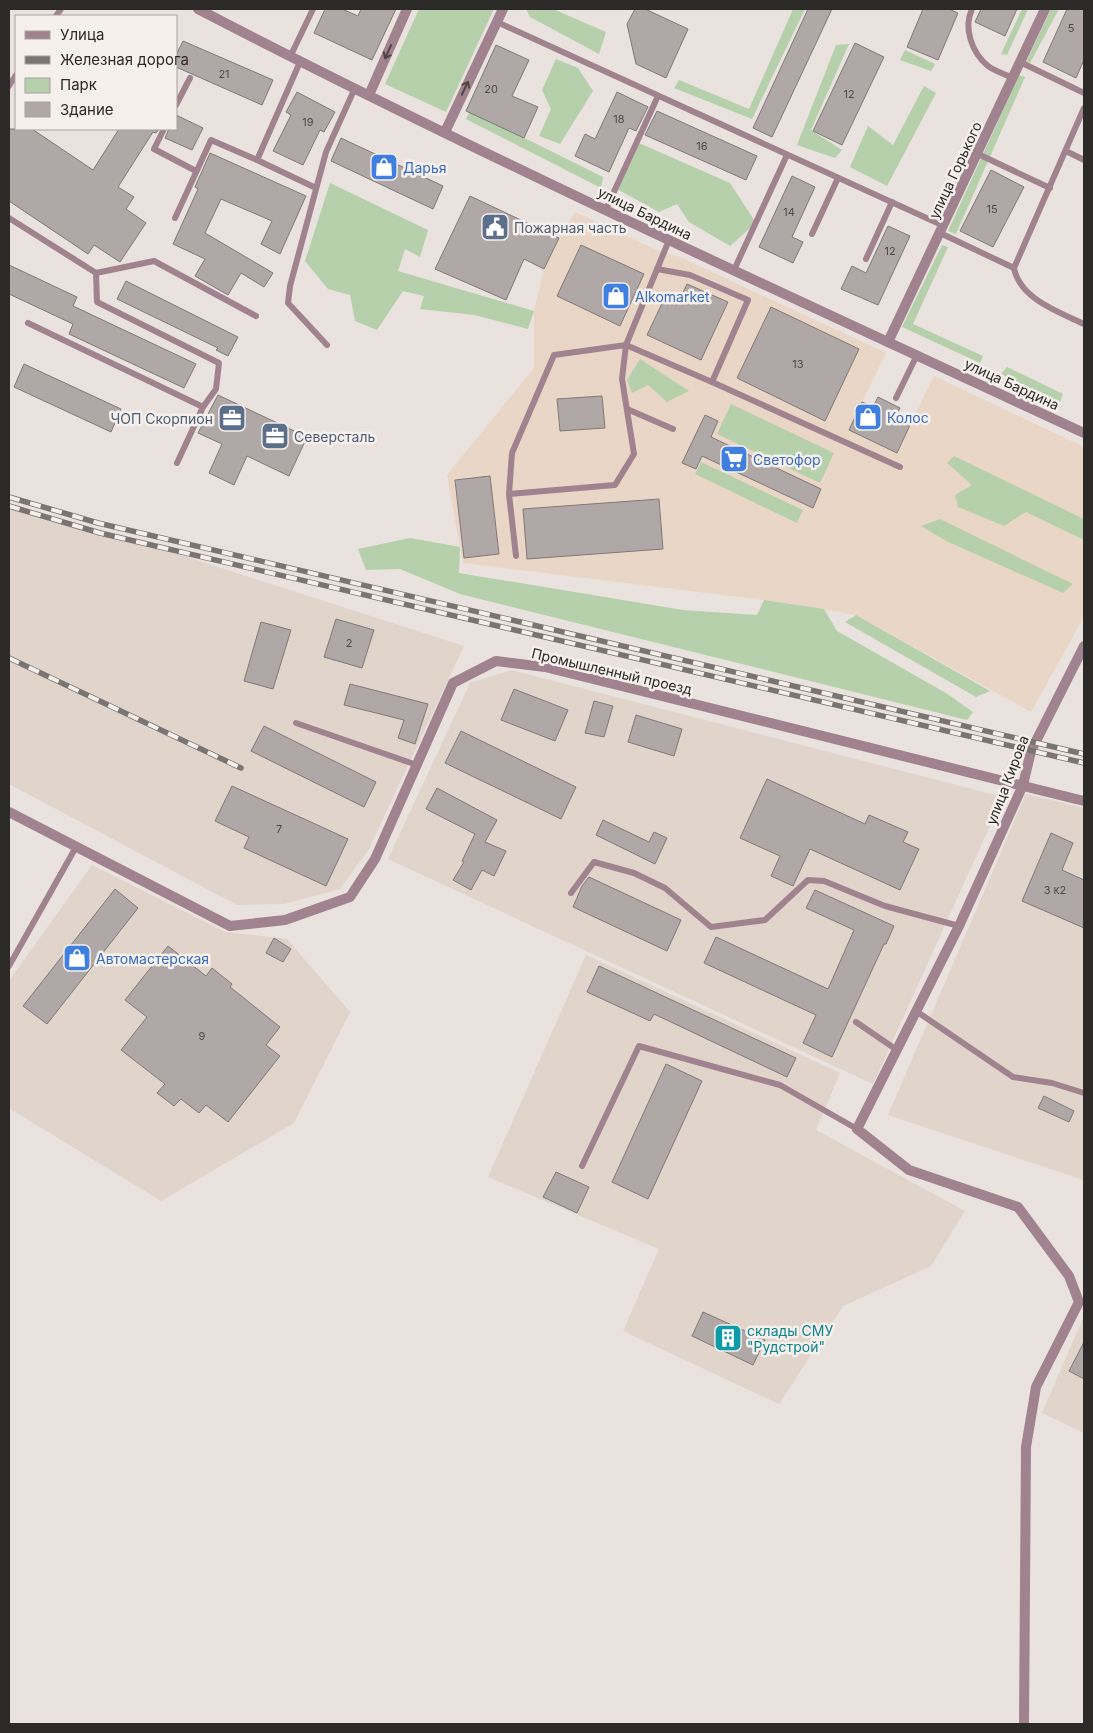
<svg xmlns="http://www.w3.org/2000/svg" width="1093" height="1733" font-family="Inter,sans-serif">
	<style>
		.commercial { fill: #ead6c7 }
		.built { fill: #e0d4cb }
		.green { fill: #b6d0ac }
		.building { fill: #afa8a6; stroke: #7f7977 }
		.lines { fill: none; stroke-linecap: round; stroke-linejoin: round }
		.service { stroke: #a0838e; stroke-width: 6 }
		.minor { stroke: #a0838e; stroke-width: 10 }
		.tertiary { stroke: #a0838e; stroke-width: 10 }
		.rail-casing { stroke: #7a7573; stroke-width: 5.5 }
		.rail { stroke: #f6f0ec; stroke-width: 4; stroke-dasharray: 11; stroke-linecap: butt }
		.oneway { stroke: #4f4547 }
		.labels { text-anchor: middle; dominant-baseline: central; stroke-width: 5; stroke-linejoin: round; paint-order: stroke }
		.number-label { font-size: 11px; fill: #4d4a48 }
		.shop-label { font-size: 14px; fill: #366cbe; stroke: #f6f0ec; text-anchor: start }
		.street-label { font-size: 14px; fill: #2c2a29; stroke: #f6f0ec }
		.service-label { font-size: 14px; fill: #4e5e75; stroke: #f6f0ec; text-anchor: start }
		.culture-label { font-size: 14px; fill: #0d838f; stroke: #f6f0ec; text-anchor: start }
	</style>
	<rect width="100%" height="100%" fill="#e9e2de"/>
	<path class="commercial" d="M575 212 654 249 680 257 886 353 862 402 910 425 934 376 1084 447V617L1031 712 856 615 764 600 463 563 447 475 534 368V311L544 269 559 238Z"/>
	<g class="built">
		<path d="M9 507 106 531 464 646 369 849 340 889 284 904 237 905 9 784Z"/>
		<path d="M511 670 1003 797 873 1084 388 859 470 683Z"/>
		<path d="M1026 794 1084 808V1180L888 1115Z"/>
		<path d="M92 865 225 932 287 939 350 1012 294 1123 161 1201 9 1108V981Z"/>
		<path d="M586 955 840 1073 816 1130 965 1211 931 1266 843 1306 779 1404 623 1331 659 1249 488 1177Z"/>
		<path d="M1084 1316V1433L1042 1413Z"/>
	</g>
	<g class="green">
		<path d="M419 9H494L446 112 385 84Z"/>
		<path d="M526 9H553L606 32 599 54 530 17Z"/>
		<path d="M793 9H805L752 119 674 88 679 80 749 109Z"/>
		<path d="M1022 9H1028L1007 55 1001 54Z"/>
		<path d="M1051 9H1059L1030 63 1026 62Z"/>
		<path d="M849 44 811 130 842 150 835 158 797 145 836 45Z"/>
		<path d="M905 50 935 64 931 71 900 60Z"/>
		<path d="M556 59 578 68 593 91 560 144 539 136 551 109 542 90Z"/>
		<path d="M1019 75 1025 77 956 234 948 231Z"/>
		<path d="M924 86 936 93 887 186 850 167 868 126 893 145Z"/>
		<path d="M470 111 603 177 601 188 466 119Z"/>
		<path d="M639 143 730 183 756 223 730 246 689 222 677 204 659 212 617 189Z"/>
		<path d="M330 183 428 230 420 257 405 249 398 271 534 311 528 329 474 315 420 309 424 296 403 291 377 330 355 321 350 295 328 289 305 261Z"/>
		<path d="M942 245 948 247 913 324 983 356 980 363 902 327Z"/>
		<path d="M640 359 689 391 667 402 648 385 632 393 627 380Z"/>
		<path d="M1007 367 1063 394 1060 402 1001 374Z"/>
		<path d="M731 404 834 453 820 483 717 434Z"/>
		<path d="M954 456 1084 519V540L1026 512 1004 526 958 507 955 495 972 485 947 463Z"/>
		<path d="M701 462 803 510 797 523 695 474Z"/>
		<path d="M940 519 1073 584 1063 593 946 541 921 526Z"/>
		<path d="M410 538 460 547 459 573 683 610 757 615 764 600 824 609 837 631 946 693 973 712 967 720 460 594 400 569 366 570 358 549Z"/>
		<path d="M856 615 990 691 976 697 845 622Z"/>
	</g>
	<g class="building">
		<path d="M325 9H342L358 16 361 9H396L372 60 314 33Z"/>
		<path d="M635 9H645L688 29 666 78 636 64 627 24Z"/>
		<path d="M808 9H832L772 137 753 128Z"/>
		<path d="M923 9H949L958 13 938 60 907 47Z"/>
		<path d="M981 9H1017L1005 36 975 22Z"/>
		<path d="M1067 9H1084V60L1076 78 1043 62Z"/>
		<path d="M183 41 273 80 262 105 176 67V55Z"/>
		<path d="M855 43 884 57 842 145 813 131Z"/>
		<path d="M496 45 529 60 512 96 538 107 524 138 466 111Z"/>
		<path d="M297 92 335 112 324 132 320 130 303 165 273 151 291 115 286 112Z"/>
		<path d="M617 92 648 107 636 131 629 128 609 172 575 156 585 134 595 139Z"/>
		<path d="M657 111 757 156 746 180 645 135Z"/>
		<path d="M176 115 203 128 192 150 165 138 169 129H176Z"/>
		<path d="M9 129H32L93 170 119 129H159L156 133 153 132 118 187 134 197 126 209 146 223 120 262 94 245 88 254 9 201Z"/>
		<path d="M341 138 443 186 433 209 331 161Z"/>
		<path d="M210 153 306 196 280 254 261 244 272 221 221 199 205 233 273 273 264 287 241 273 228 295 195 276 205 259 173 244 198 189 195 187Z"/>
		<path d="M991 170 1024 187 993 247 960 231Z"/>
		<path d="M792 176 815 187 792 237 803 242 793 263 759 247Z"/>
		<path d="M470 196 559 238 544 269 524 259 506 300 435 269Z"/>
		<path d="M888 226 910 236 878 305 841 289 852 266 866 273Z"/>
		<path d="M581 245 644 274 620 326 557 296Z"/>
		<path d="M9 265 77 297 73 306 196 364 184 388 69 334 73 324 9 294Z"/>
		<path d="M126 281 238 337 228 356 216 350 218 348 117 299Z"/>
		<path d="M687 284 728 302 701 360 647 335 666 295 679 301Z"/>
		<path d="M771 307 859 349 825 421 737 378Z"/>
		<path d="M24 364 121 409 111 432 14 387Z"/>
		<path d="M218 395 307 437 289 476 247 456 234 485 209 473 222 444 198 433Z"/>
		<path d="M602 396 605 428 560 431 557 399Z"/>
		<path d="M878 397 900 408 895 418 910 425 897 453 849 430 862 402 873 407Z"/>
		<path d="M705 415 718 421 711 437 821 489 813 508 702 456 696 469 682 463Z"/>
		<path d="M490 476 499 554 464 558 455 480Z"/>
		<path d="M659 499 663 549 527 559 523 509Z"/>
		<path d="M336 619 374 630 362 668 324 657Z"/>
		<path d="M261 622 291 630 273 689 244 681Z"/>
		<path d="M350 684 428 704 415 744 398 738 404 720 344 705Z"/>
		<path d="M514 689 568 710 555 741 501 720Z"/>
		<path d="M594 701 613 706 604 737 585 733Z"/>
		<path d="M636 715 682 729 674 756 628 742Z"/>
		<path d="M264 726 376 782 364 807 251 751Z"/>
		<path d="M461 731 576 787 561 819 445 763Z"/>
		<path d="M767 779 865 824 869 815 908 832 903 842 919 849 900 890 810 849 793 886 771 876 780 856 740 838Z"/>
		<path d="M232 786 348 839 326 886 244 848 249 837 215 821Z"/>
		<path d="M437 788 497 820 485 842 506 851 494 876 482 870 471 890 453 880 464 862 462 861 475 834 426 809Z"/>
		<path d="M603 820 649 842 654 832 667 838 655 864 596 835Z"/>
		<path d="M1051 833 1073 843 1062 870 1084 880V928L1022 901Z"/>
		<path d="M589 877 681 920 667 951 573 907 582 886Z"/>
		<path d="M115 889 138 908 47 1024 23 1006Z"/>
		<path d="M815 890 894 926 886 944H884L832 1057 803 1043 816 1015 704 963 716 937 828 989 854 930 806 908Z"/>
		<path d="M274 938 291 949 283 962 266 953Z"/>
		<path d="M168 946 206 976 212 968 232 984 230 987 280 1027 266 1045 280 1056 228 1122 206 1105 199 1113 181 1099 174 1106 157 1093 165 1084 121 1050 147 1017 125 1000Z"/>
		<path d="M599 966 796 1058 787 1077 654 1014 650 1021 587 992Z"/>
		<path d="M666 1064 702 1081 648 1199 612 1182Z"/>
		<path d="M1044 1096 1074 1111 1069 1122 1038 1108Z"/>
		<path d="M556 1172 589 1187 577 1213 543 1197Z"/>
		<path d="M703 1312 765 1340 753 1365 692 1336Z"/>
		<path d="M1084 1342V1379L1069 1371Z"/>
	</g>
	<g class="lines">
		<g class="service">
			<path d="M972 9C963 28 972 53 988 66 994 71 1005 74 1013 78"/>
			<path d="M56 16 61 9"/>
			<path d="M497 22 944 226"/>
			<path d="M290 57 313 9"/>
			<path d="M300 62 257 160 316 188"/>
			<path d="M1020 62 1084 93"/>
			<path d="M9 86 16 75"/>
			<path d="M176 105 190 78"/>
			<path d="M1084 108 1014 268C1020 299 1059 312 1084 324"/>
			<path d="M164 129 154 149 196 171"/>
			<path d="M1066 151 1084 160"/>
			<path d="M978 154 1050 188"/>
			<path d="M606 209 658 96"/>
			<path d="M9 218 96 273 154 261 256 316"/>
			<path d="M175 218 211 140 257 160"/>
			<path d="M940 233 1014 268"/>
			<path d="M812 234 838 178"/>
			<path d="M669 240 626 345 712 382 900 467"/>
			<path d="M866 259 892 202"/>
			<path d="M657 269 690 275 748 300 712 382"/>
			<path d="M734 270 787 155"/>
			<path d="M96 273 97 302 219 363 216 389 203 407"/>
			<path d="M28 323 203 407 177 463"/>
			<path d="M327 345 288 303 290 286 326 152 355 88"/>
			<path d="M896 398 917 355"/>
			<path d="M627 409 673 429"/>
			<path d="M509 494 615 485 634 454 622 379 626 345 554 355 512 453 509 494 516 556"/>
			<path d="M296 723 417 765"/>
			<path d="M571 893 594 862 634 873 665 888 711 927 765 920 808 880 824 881 885 906 959 926"/>
			<path d="M9 966 76 847"/>
			<path d="M916 1011 1013 1077 1052 1083 1084 1093"/>
			<path d="M856 1022 897 1050"/>
			<path d="M582 1166 639 1046 780 1085 857 1129"/>
		</g>
		<g class="minor">
			<path d="M369 95 407 9"/>
			<path d="M445 132 503 9"/>
			<path d="M888 342 1045 9"/>
			<path d="M9 812 230 926 285 920 350 897 375 859 453 683 496 661 545 667 1084 801"/>
			<path d="M1024 1724 1026 1447 1036 1387 1079 1302 1069 1276 1018 1207 909 1170 857 1129 959 926 1023 785 1031 751 1084 646"/>
		</g>
		<path class="tertiary" d="M198 9C489 160 787 295 1084 433"/>
		<defs>
			<g id="rail">
				<path d="M9 497 98 523 1084 754"/>
				<path d="M9 506 100 533 1084 763"/>
				<path d="M9 658 241 768"/>
			</g>
		</defs>
		<use href="#rail" class="rail-casing"/>
		<use href="#rail" class="rail"/>
	</g>
	<defs><path id="oneway-shaft" d="M-6 0H5M1.5-3L5.5 0L1.5 3" fill="none" stroke-width="1.6" stroke-linecap="round" stroke-linejoin="round" transform="scale(1.25)"/></defs>
	<g class="oneway">
		<use href="#oneway-shaft" transform="translate(388 52) rotate(114)"/>
		<use href="#oneway-shaft" transform="translate(465 88) rotate(-65)"/>
	</g>
	<defs>
		<symbol id="shop-square" viewBox="-11 -11 22 22"><rect x="-9" y="-9" width="18" height="18" rx="4" fill="#3f7fe0" stroke="#f6f0ec"/><path d="M-5-2.5h2.3a2.7 3.5 0 0 1 5.4 0H5L5.5 6h-11ZM-1.5-2.5h3a1.5 2.3 0 0 0-3 0Z" fill="#fff"/></symbol>
		<symbol id="civic-square" viewBox="-11 -11 22 22"><rect x="-9" y="-9" width="18" height="18" rx="4" fill="#5c6f8a" stroke="#f6f0ec"/><path d="M-.6-6.5H3V-4.5H.6V-3L4-1V1h2V6H-6V1h2V-1L-.6-3ZM-1.2 2.5V6h2.4V2.5Z" fill="#fff"/></symbol>
		<symbol id="office-square" viewBox="-11 -11 22 22"><rect x="-9" y="-9" width="18" height="18" rx="4" fill="#5c6f8a" stroke="#f6f0ec"/><path d="M-6-3h4V-5.5h4V-3h4V5H-6ZM-1-4.5V-3h2v-1.5ZM-6 0V1H6V0Z" fill="#fff"/></symbol>
		<symbol id="supermarket-square" viewBox="-11 -11 22 22"><rect x="-9" y="-9" width="18" height="18" rx="4" fill="#3f7fe0" stroke="#f6f0ec"/><path d="M-6-5.5h2.5l.6 2H6L4.5 2H-2.5L-4.4-4H-6ZM-1.5 3.2a1.3 1.3 0 1 0 .1 0ZM3 3.2a1.3 1.3 0 1 0 .1 0Z" fill="#fff"/></symbol>
		<symbol id="building-square" viewBox="-11 -11 22 22"><rect x="-9" y="-9" width="18" height="18" rx="4" fill="#0f9aa8" stroke="#f6f0ec"/><path d="M-4-6H4V6H1V3H-1V6H-4ZM-2.5-4.3h1.7v1.8h-1.7ZM.8-4.3h1.7v1.8H.8ZM-2.5-1h1.7V.8h-1.7ZM.8-1h1.7V.8H.8Z" fill="#fff"/></symbol>
	</defs>
	<g fill-rule="evenodd">
		<use href="#shop-square" x="368" y="151" width="32" height="32"/>
		<use href="#civic-square" x="479" y="211" width="32" height="32"/>
		<use href="#shop-square" x="600" y="280" width="32" height="32"/>
		<use href="#shop-square" x="852" y="401" width="32" height="32"/>
		<use href="#office-square" x="216" y="402" width="32" height="32"/>
		<use href="#office-square" x="259" y="420" width="32" height="32"/>
		<use href="#supermarket-square" x="718" y="443" width="32" height="32"/>
		<use href="#shop-square" x="61" y="942" width="32" height="32"/>
		<use href="#building-square" x="712" y="1322" width="32" height="32"/>
	</g>
	<g class="labels">
		<g class="number-label">
			<text x="1071" y="28">5</text>
			<text x="224" y="74">21</text>
			<text x="491" y="89">20</text>
			<text x="849" y="94">12</text>
			<text x="619" y="119">18</text>
			<text x="308" y="122">19</text>
			<text x="702" y="146">16</text>
			<text x="992" y="209">15</text>
			<text x="789" y="212">14</text>
			<text x="890" y="251">12</text>
			<text x="798" y="364">13</text>
			<text x="349" y="643">2</text>
			<text x="279" y="829">7</text>
			<text x="1055" y="890">3 к2</text>
			<text x="202" y="1036">9</text>
		</g>
		<g class="shop-label">
			<text x="403" y="167">Дарья</text>
			<text x="635" y="296">Alkomarket</text>
			<text x="887" y="417">Колос</text>
			<text x="753" y="459">Светофор</text>
			<text x="96" y="958">Автомастерская</text>
		</g>
		<g class="street-label">
			<text transform="translate(955 170) rotate(-65)">улица Горького</text>
			<text transform="translate(645 213) rotate(26)">улица Бардина</text>
			<text transform="translate(1012 384) rotate(25)">улица Бардина</text>
			<text transform="translate(612 671) rotate(13)">Промышленный проезд</text>
			<text transform="translate(1007 780) rotate(-69)">улица Кирова</text>
		</g>
		<g class="service-label">
			<text x="514" y="227">Пожарная часть</text>
			<text x="213" y="418" text-anchor="end">ЧОП Скорпион</text>
			<text x="294" y="436">Северсталь</text>
		</g>
		<g class="culture-label">
			<text x="747" y="1330">склады СМУ<tspan x="747" dy="16">"Рудстрой"</tspan></text>
		</g>
	</g>
	<rect width="1093" height="1733" fill="none" stroke="#2c2a29" stroke-width="20"/>
	<rect x="15" y="15" width="162" height="115" fill="#f6f0ec" stroke="#a5a19e"/>
	<rect x="25" y="31" width="25" height="8" fill="#a0838e" stroke="#a5a19e"/>
	<text x="60" y="40" font-size="15" fill="#2c2a29">Улица</text>
	<rect x="25" y="56" width="25" height="8" fill="#7a7573" stroke="#a5a19e"/>
	<text x="60" y="65" font-size="15" fill="#2c2a29">Железная дорога</text>
	<rect x="25" y="78" width="25" height="15" fill="#b6d0ac" stroke="#a5a19e"/>
	<text x="60" y="90" font-size="15" fill="#2c2a29">Парк</text>
	<rect x="25" y="102" width="25" height="15" fill="#afa8a6" stroke="#a5a19e"/>
	<text x="60" y="115" font-size="15" fill="#2c2a29">Здание</text>
</svg>
